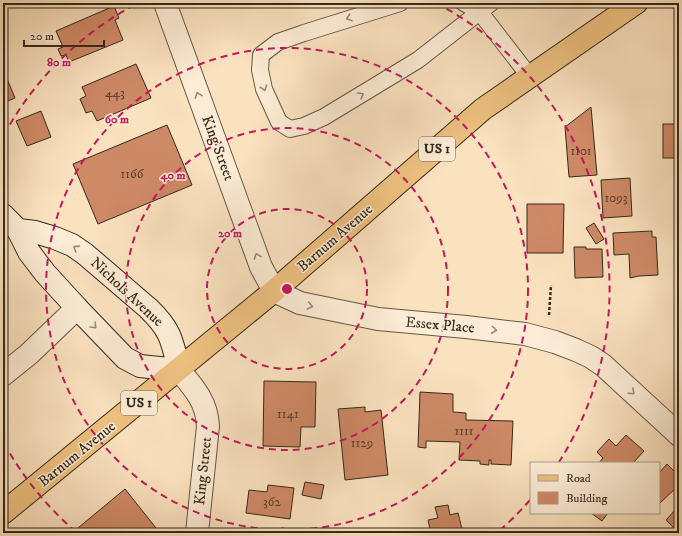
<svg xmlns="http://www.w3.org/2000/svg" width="682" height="536" font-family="'IM FELL DW Pica',serif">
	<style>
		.building { fill: #ce8966; stroke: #34291b }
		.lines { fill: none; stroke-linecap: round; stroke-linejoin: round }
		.service-casing { stroke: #665744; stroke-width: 18 }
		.minor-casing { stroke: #665744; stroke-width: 24 }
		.secondary-casing { stroke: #34291b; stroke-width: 24 }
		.primary-casing { stroke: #34291b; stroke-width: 24 }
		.path { stroke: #34291b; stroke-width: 2.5; stroke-dasharray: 3 2; stroke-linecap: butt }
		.service { stroke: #fcecd5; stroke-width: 16 }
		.minor { stroke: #fcecd5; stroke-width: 22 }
		.secondary { stroke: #fcecd5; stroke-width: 22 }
		.primary { stroke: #eec180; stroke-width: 22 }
		.oneway { stroke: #988a78 }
		.ring { fill: none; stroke: #c2185b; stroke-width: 2; stroke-dasharray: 7 5 }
		.labels { text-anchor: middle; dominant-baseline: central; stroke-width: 3; stroke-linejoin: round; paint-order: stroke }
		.number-label { font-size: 13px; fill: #5a412e }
		.shield { fill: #fcecd5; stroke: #706453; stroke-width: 1 }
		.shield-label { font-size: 14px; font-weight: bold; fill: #34291b }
		.street-label { font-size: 15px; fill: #34291b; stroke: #fcecd5 }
		.centre { fill: #c2185b; stroke: #fcecd5; stroke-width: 2 }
		.ring-label { font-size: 12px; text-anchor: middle; font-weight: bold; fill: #c2185b; stroke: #fcecd5; stroke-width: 3; stroke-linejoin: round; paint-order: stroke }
	</style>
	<rect width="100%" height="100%" fill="#fbe2bf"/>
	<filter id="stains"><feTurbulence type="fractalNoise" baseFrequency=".005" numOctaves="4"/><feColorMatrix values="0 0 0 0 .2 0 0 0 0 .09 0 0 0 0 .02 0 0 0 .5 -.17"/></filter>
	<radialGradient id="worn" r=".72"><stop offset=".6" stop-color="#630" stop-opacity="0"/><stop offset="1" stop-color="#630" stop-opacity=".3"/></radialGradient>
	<g class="building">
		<path d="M114 6 119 18 115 20 123 40 69 62 66 55 61 56 58 49 63 47 56 31Z"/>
		<path d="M136 64 151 98 97 121 92 111 86 113 80 99 86 96 82 87Z"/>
		<path d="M3 69 15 98 3 103Z"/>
		<path d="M591 107 597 175 569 177 565 127Z"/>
		<path d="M41 111 51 137 27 146 16 121Z"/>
		<rect x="663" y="124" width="16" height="34"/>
		<path d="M167 125 192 185 98 224 73 164Z"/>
		<path d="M630 178 632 216 603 218 601 180Z"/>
		<path d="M527 204H564L563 253H527Z"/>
		<path d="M594 223 604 239 596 244 586 228Z"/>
		<path d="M652 231V237H656L658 275 639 276 630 278 629 254 614 255 613 233Z"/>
		<path d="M574 247H586V249H602L603 277 575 278Z"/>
		<path d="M264 381 316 382 315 427H301L300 447 263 446Z"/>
		<path d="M420 392 453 394V412L466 413V420L513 421 511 465 491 464V460H489V465L480 464V461L459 460 460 442 426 441V448L418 447Z"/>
		<path d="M365 407V412L381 410 388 475 345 480 338 409Z"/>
		<path d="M626 435 644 451 633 463H599L603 458 597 452 609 439 616 446Z"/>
		<path d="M667 464 679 476V485L659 504V473Z"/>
		<path d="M305 482 324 485 321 499 302 495Z"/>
		<path d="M268 485 294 488 290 519 246 513 249 490 267 492Z"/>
		<path d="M125 489 160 533H83L78 528Z"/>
		<path d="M448 505 450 515 458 513 463 533H431L428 520 438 518 435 507Z"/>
		<path d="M678 507H679V533L666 520Z"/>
		<path d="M591 513H608L602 521Z"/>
		<path d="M281 528 311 531V533H280Z"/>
	</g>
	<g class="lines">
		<defs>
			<g id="service">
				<path d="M400 3 304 33 278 42 261 55 260 70 264 89 279 122 290 129 304 126 324 117 418 60 491 3"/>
				<path d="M464 3 479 11 530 77"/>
			</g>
			<g id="minor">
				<path d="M165 3 261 267 274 291 300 303 378 319 466 327 525 334 555 342 576 350 591 357 603 365 679 435"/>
				<path d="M179 370C194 388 207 402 208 426L197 533"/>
				<path d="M3 375 29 354 77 308"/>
			</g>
			<path id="secondary" d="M3 215 18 230 29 252 45 273 77 308 125 358 140 366 179 370C172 340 171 330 148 308L85 254 72 245 55 238 35 232 18 230"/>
			<path id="primary" d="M3 513 274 291 483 109 636 3"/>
		</defs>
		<use href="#service" class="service-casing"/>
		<use href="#minor" class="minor-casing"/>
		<use href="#secondary" class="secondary-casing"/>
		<use href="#primary" class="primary-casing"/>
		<path class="path" d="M549 315 551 285"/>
		<use href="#service" class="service"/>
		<use href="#minor" class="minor"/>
		<use href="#secondary" class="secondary"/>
		<use href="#primary" class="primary"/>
	</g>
	<defs><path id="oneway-chevron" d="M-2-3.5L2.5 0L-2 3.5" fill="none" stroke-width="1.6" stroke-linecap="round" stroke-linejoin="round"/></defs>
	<g class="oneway">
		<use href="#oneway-chevron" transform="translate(349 18) rotate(162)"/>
		<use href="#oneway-chevron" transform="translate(264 88) rotate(72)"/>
		<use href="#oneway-chevron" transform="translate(198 95) rotate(-110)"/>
		<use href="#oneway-chevron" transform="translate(361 95) rotate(-31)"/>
		<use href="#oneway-chevron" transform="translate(76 248) rotate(-147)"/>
		<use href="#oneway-chevron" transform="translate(257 256) rotate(-110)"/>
		<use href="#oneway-chevron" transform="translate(310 306) rotate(13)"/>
		<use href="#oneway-chevron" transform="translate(94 326) rotate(46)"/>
		<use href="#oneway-chevron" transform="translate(494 330) rotate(7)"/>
		<use href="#oneway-chevron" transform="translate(632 392) rotate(43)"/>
	</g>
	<g class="ring">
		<circle cx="287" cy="289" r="80"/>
		<circle cx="287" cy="289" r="161"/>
		<circle cx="287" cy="289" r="241"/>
		<path d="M530 500A322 322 0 0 1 498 532M76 532A322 322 0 0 1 4 443M4 135A322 322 0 0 1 138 3M436 3A322 322 0 0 1 559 462"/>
	</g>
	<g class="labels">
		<g class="number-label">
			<text x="115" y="93">443</text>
			<text x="581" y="151">1101</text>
			<text x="132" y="174">1166</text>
			<text x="616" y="198">1093</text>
			<text x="288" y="414">1141</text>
			<text x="464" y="431">1111</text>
			<text x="362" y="443">1129</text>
			<text x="272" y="502">362</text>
		</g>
		<g class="shield">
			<rect x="419" y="137" width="36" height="24" rx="3"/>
			<rect x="121" y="391" width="36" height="24" rx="3"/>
		</g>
		<g class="shield-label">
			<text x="437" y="149">US 1</text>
			<text x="139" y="403">US 1</text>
		</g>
		<g class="street-label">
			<text transform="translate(218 148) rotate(70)">King Street</text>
			<text transform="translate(335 238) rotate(-41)">Barnum Avenue</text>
			<text transform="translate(127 292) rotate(43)">Nichols Avenue</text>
			<text transform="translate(440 325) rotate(5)">Essex Place</text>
			<text transform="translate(77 454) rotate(-39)">Barnum Avenue</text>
			<text transform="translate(203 471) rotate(-84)">King Street</text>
		</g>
	</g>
	<circle cx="287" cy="289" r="6" class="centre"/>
	<g class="ring-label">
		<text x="59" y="66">80 m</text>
		<text x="117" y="123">60 m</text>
		<text x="173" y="179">40 m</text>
		<text x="230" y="237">20 m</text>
	</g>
	<rect width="682" height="536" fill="none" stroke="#fbe2bf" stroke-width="16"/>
	<rect x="4" y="4" width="674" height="528" fill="none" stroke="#34291b" stroke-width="2"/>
	<rect x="8" y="8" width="666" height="520" fill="none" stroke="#34291b"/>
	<rect x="530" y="462" width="130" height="52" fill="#fcecd5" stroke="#ac9e8b"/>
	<rect x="538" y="475" width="20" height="6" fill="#eec180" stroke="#ac9e8b"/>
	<text x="566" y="482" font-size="12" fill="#34291b">Road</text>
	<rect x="538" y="492" width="20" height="12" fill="#ce8966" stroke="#ac9e8b"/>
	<text x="566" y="502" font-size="12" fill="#34291b">Building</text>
	<path d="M24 40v6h80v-6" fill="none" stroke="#34291b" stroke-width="2"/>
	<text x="30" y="40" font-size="12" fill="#34291b" stroke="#fcecd5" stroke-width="3" paint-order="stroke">20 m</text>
	<rect width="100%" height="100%" filter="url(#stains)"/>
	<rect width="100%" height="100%" fill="url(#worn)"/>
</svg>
